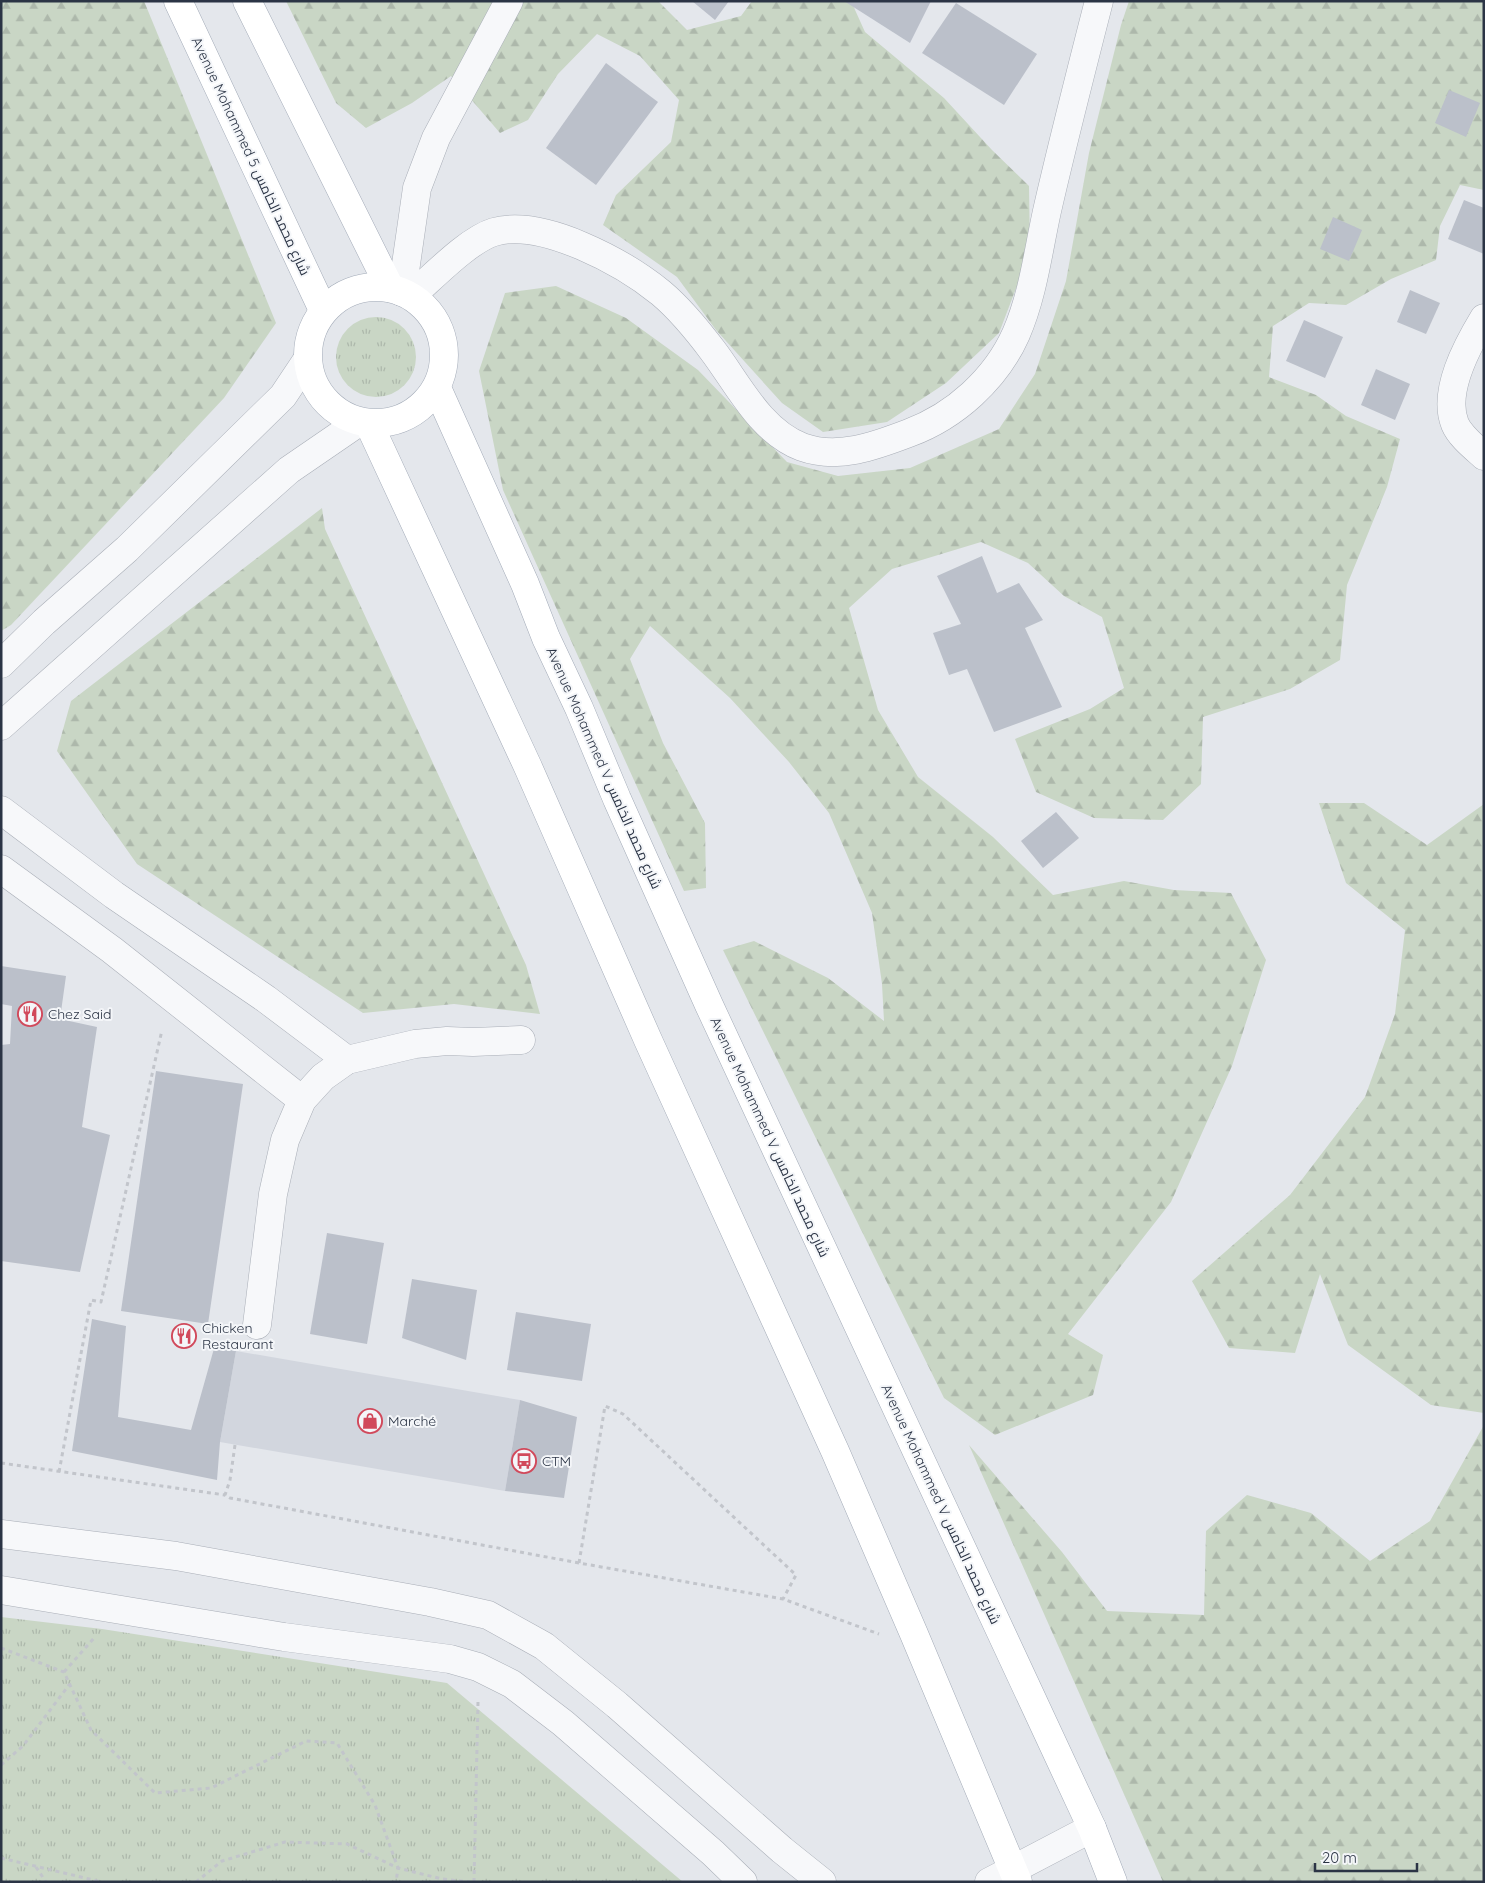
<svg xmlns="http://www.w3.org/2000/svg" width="1485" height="1883" font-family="Quicksand,Cairo,sans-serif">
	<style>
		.built { fill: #d2d6de }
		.grass { fill: url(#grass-tufts) }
		.forest { fill: url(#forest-firs) }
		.building { fill: #bbc0ca }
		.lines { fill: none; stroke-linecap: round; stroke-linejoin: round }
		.minor-casing { stroke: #a9aeb7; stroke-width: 29 }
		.major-casing { stroke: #a3abb8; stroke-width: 29 }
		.path { stroke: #c2c5cb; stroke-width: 3; stroke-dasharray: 4 4; stroke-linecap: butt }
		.minor { stroke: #f7f8fa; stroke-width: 28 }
		.major { stroke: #fff; stroke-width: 28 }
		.labels { text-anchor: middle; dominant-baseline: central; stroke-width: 4; stroke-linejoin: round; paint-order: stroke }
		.street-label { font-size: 14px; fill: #2b3445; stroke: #f4f6f9 }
		.poi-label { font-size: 14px; fill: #2b3445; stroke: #f4f6f9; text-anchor: start }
	</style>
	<defs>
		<pattern id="grass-tufts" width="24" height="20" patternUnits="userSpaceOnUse" patternTransform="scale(1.25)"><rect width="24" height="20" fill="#c9d6c5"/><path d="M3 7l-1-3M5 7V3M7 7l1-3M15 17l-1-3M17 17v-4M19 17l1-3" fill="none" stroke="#adb8ab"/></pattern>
		<pattern id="forest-firs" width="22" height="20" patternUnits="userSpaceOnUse" patternTransform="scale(1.25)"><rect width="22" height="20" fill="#c9d6c5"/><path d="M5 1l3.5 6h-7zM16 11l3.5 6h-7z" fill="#adb8ab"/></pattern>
	</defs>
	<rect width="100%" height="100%" fill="#e4e7ec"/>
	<path class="built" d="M236 1351 520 1400 505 1491 220 1442Z"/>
	<g class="grass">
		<circle cx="376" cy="357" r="40"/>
		<path d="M1 1617 102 1629 447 1683 683 1882H1Z"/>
	</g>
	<g class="forest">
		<path d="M1 1H144L276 323 224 398 11 625 1 631Z"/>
		<path d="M286 1H658L687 30 741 16 752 1H851L865 32 944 98 992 150 1029 186 1030 252 999 333 946 383 887 422 823 432 782 403 716 330 677 277 603 225 616 195 671 142 679 100 640 56 597 34 558 74 528 120 500 133 451 76 412 103 366 128 336 103Z"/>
		<path d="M1129 1H1484V190L1460 185 1440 226 1436 260 1391 279 1346 305 1309 303 1273 326 1269 377 1316 395 1346 416 1400 439 1387 487 1347 585 1340 660 1290 689 1203 717 1201 784 1163 820 1094 818 1036 792 1015 739 1090 709 1124 688 1102 617 1064 596 1028 563 981 542 892 569 849 608 878 710 918 777 993 837 1053 895 1124 881 1174 890 1231 893 1266 960 1232 1066 1171 1202 1068 1334 1103 1355 1093 1395 995 1435 944 1398 723 950 754 941 828 978 884 1021 882 984 872 913 829 813 789 762 730 698 650 626 630 659 663 743 705 823 706 888 684 891 503 490 479 371 505 293 556 286 626 318 698 370 787 462 838 476 910 468 999 429 1035 374 1066 281 1089 153 1121 25Z"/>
		<path d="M322 508 325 529 526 965 540 1014 454 1004 363 1013 137 864 57 751 71 701Z"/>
		<path d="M1319 803H1364L1427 845 1484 804V1413L1431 1405 1348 1345 1320 1274 1295 1353 1229 1348 1192 1281 1290 1195 1365 1097 1395 1014 1405 930 1346 883Z"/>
		<path d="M1484 1425V1882H1163L969 1445 1062 1552 1107 1611 1204 1615 1206 1531 1247 1495 1311 1513 1370 1561 1430 1521Z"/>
	</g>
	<g class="building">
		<path d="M692 1H729L715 20Z"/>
		<path d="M844 1H931L910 43Z"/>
		<path d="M956 3 1037 54 1004 105 922 53Z"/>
		<path d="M606 63 658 102 596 185 546 148Z"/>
		<path d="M1449 90 1480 103 1466 137 1435 123Z"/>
		<path d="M1464 200 1484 208V254L1448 239Z"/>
		<path d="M1333 217 1362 230 1349 261 1320 249Z"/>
		<path d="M1410 290 1440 303 1426 334 1397 322Z"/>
		<path d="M1304 320 1343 337 1325 378 1286 361Z"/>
		<path d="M1376 369 1410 384 1395 420 1361 405Z"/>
		<path d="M982 556 997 593 1019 583 1043 620 1025 628 1062 707 994 732 967 669 949 675 933 633 961 624 937 576Z"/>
		<path d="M1056 812 1079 838 1043 868 1021 841Z"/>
		<path d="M1 966 66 976 60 1019 97 1027 82 1127 110 1135 80 1272 1 1261V1045L10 1044 12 1006 1 1004Z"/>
		<path d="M156 1071 243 1084 208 1324 121 1311Z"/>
		<path d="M327 1233 384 1243 367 1344 310 1334Z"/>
		<path d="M412 1279 477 1290 466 1360 402 1338Z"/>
		<path d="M516 1312 591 1324 582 1381 507 1370Z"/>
		<path d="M92 1319 126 1326 118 1417 191 1430 215 1345 236 1351 220 1442 217 1480 72 1451Z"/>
		<path d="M520 1400 577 1417 564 1498 505 1491Z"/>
	</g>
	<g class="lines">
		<defs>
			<g id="minor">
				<path d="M402 292 417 188 436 138 509 1"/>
				<path d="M411 296C433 277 468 240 494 232 543 218 624 263 661 293 680 309 698 331 713 351 738 384 760 431 802 447 838 460 875 446 909 433 955 416 996 379 1016 334 1033 295 1038 252 1047 211 1063 141 1081 71 1099 1"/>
				<path d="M1484 318C1467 346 1442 392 1455 424 1460 436 1474 447 1484 456"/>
				<path d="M1 664 44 622 127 549 283 396 307 360"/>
				<path d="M1 726 289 470 359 422"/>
				<path d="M1 810 114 895 266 999 347 1060"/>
				<path d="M1 869 112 950 302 1100"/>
				<path d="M257 1325 273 1194 285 1140 302 1100 323 1077 347 1060 415 1044 447 1041 473 1042 521 1040"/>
				<path d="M1 1534 176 1556 430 1602 488 1615 544 1646 617 1705 782 1850 822 1882"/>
				<path d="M1 1590 284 1637 450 1659 478 1667 512 1684 563 1723 713 1853 743 1882"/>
				<path d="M989 1882 1092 1828"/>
			</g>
			<g id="major">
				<path d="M178 1 323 310"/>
				<path d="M247 1 390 288"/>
				<circle cx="376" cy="355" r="68"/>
				<path d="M437 388 525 584 546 638 579 708 617 799 709 1005 1092 1828 1113 1882"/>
				<path d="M369 424 528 767 648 1040 835 1451 914 1634 1018 1882"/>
			</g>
		</defs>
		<use href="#minor" class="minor-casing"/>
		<use href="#major" class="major-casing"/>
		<g class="path">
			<path d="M235 1445 230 1480 225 1495 230 1498 579 1563 783 1599 879 1634"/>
			<path d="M1 1463 225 1495"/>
			<path d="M59 1472 91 1300 101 1302 162 1030"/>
			<path d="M579 1563 605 1406 623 1414 796 1575 783 1599"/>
			<path d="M1 1648 64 1672 91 1730 155 1793 211 1788 306 1741 337 1743 375 1805 398 1868 396 1882"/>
			<path d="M64 1672 95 1637"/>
			<path d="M1 1765 23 1746 69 1685"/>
			<path d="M1 1858 102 1882"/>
			<path d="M36 1867 46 1882"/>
			<path d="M196 1882 222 1861 285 1842 347 1844 398 1868 442 1879 470 1882"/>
			<path d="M474 1882 478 1702"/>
		</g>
		<use href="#minor" class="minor"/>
		<use href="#major" class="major"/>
	</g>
	<defs>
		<symbol id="restaurant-ring" viewBox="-11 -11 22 22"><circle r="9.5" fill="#f4f6f9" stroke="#d1495b" stroke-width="1.5"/><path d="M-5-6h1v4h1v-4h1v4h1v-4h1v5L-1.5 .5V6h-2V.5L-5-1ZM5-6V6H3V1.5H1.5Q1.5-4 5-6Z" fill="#d1495b"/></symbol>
		<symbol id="shop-ring" viewBox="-11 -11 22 22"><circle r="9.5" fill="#f4f6f9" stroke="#d1495b" stroke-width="1.5"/><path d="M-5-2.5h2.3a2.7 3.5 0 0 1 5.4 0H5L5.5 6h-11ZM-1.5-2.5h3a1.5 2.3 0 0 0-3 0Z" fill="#d1495b"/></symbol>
		<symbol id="bus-ring" viewBox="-11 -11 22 22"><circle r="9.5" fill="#f4f6f9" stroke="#d1495b" stroke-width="1.5"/><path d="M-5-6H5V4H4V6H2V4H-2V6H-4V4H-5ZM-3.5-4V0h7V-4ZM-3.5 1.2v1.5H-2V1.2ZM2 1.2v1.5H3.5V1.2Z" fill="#d1495b"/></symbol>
	</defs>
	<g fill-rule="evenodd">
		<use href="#restaurant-ring" x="16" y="1000" width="28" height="28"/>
		<use href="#restaurant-ring" x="170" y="1322" width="28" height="28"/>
		<use href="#shop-ring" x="356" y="1407" width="28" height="28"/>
		<use href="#bus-ring" x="510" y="1447" width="28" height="28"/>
	</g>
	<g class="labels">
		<g class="street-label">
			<text transform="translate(251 156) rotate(65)">Avenue Mohammed 5 شارع محمد الخامس</text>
			<text transform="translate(604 768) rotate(66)">Avenue Mohammed V شارع محمد الخامس</text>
			<text transform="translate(770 1137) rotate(65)">Avenue Mohammed V شارع محمد الخامس</text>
			<text transform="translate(941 1504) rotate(65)">Avenue Mohammed V شارع محمد الخامس</text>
		</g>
		<g class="poi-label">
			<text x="48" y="1014">Chez Said</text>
			<text x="202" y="1328">Chicken<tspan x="202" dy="16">Restaurant</tspan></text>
			<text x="388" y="1421">Marché</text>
			<text x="542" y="1461">CTM</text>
		</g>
	</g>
	<rect width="1485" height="1883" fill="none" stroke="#2b3445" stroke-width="5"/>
	<path d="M1315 1863v8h102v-8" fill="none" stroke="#2b3445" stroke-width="2.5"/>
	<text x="1322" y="1863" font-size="15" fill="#2b3445" stroke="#f4f6f9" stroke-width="4" paint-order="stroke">20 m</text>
</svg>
